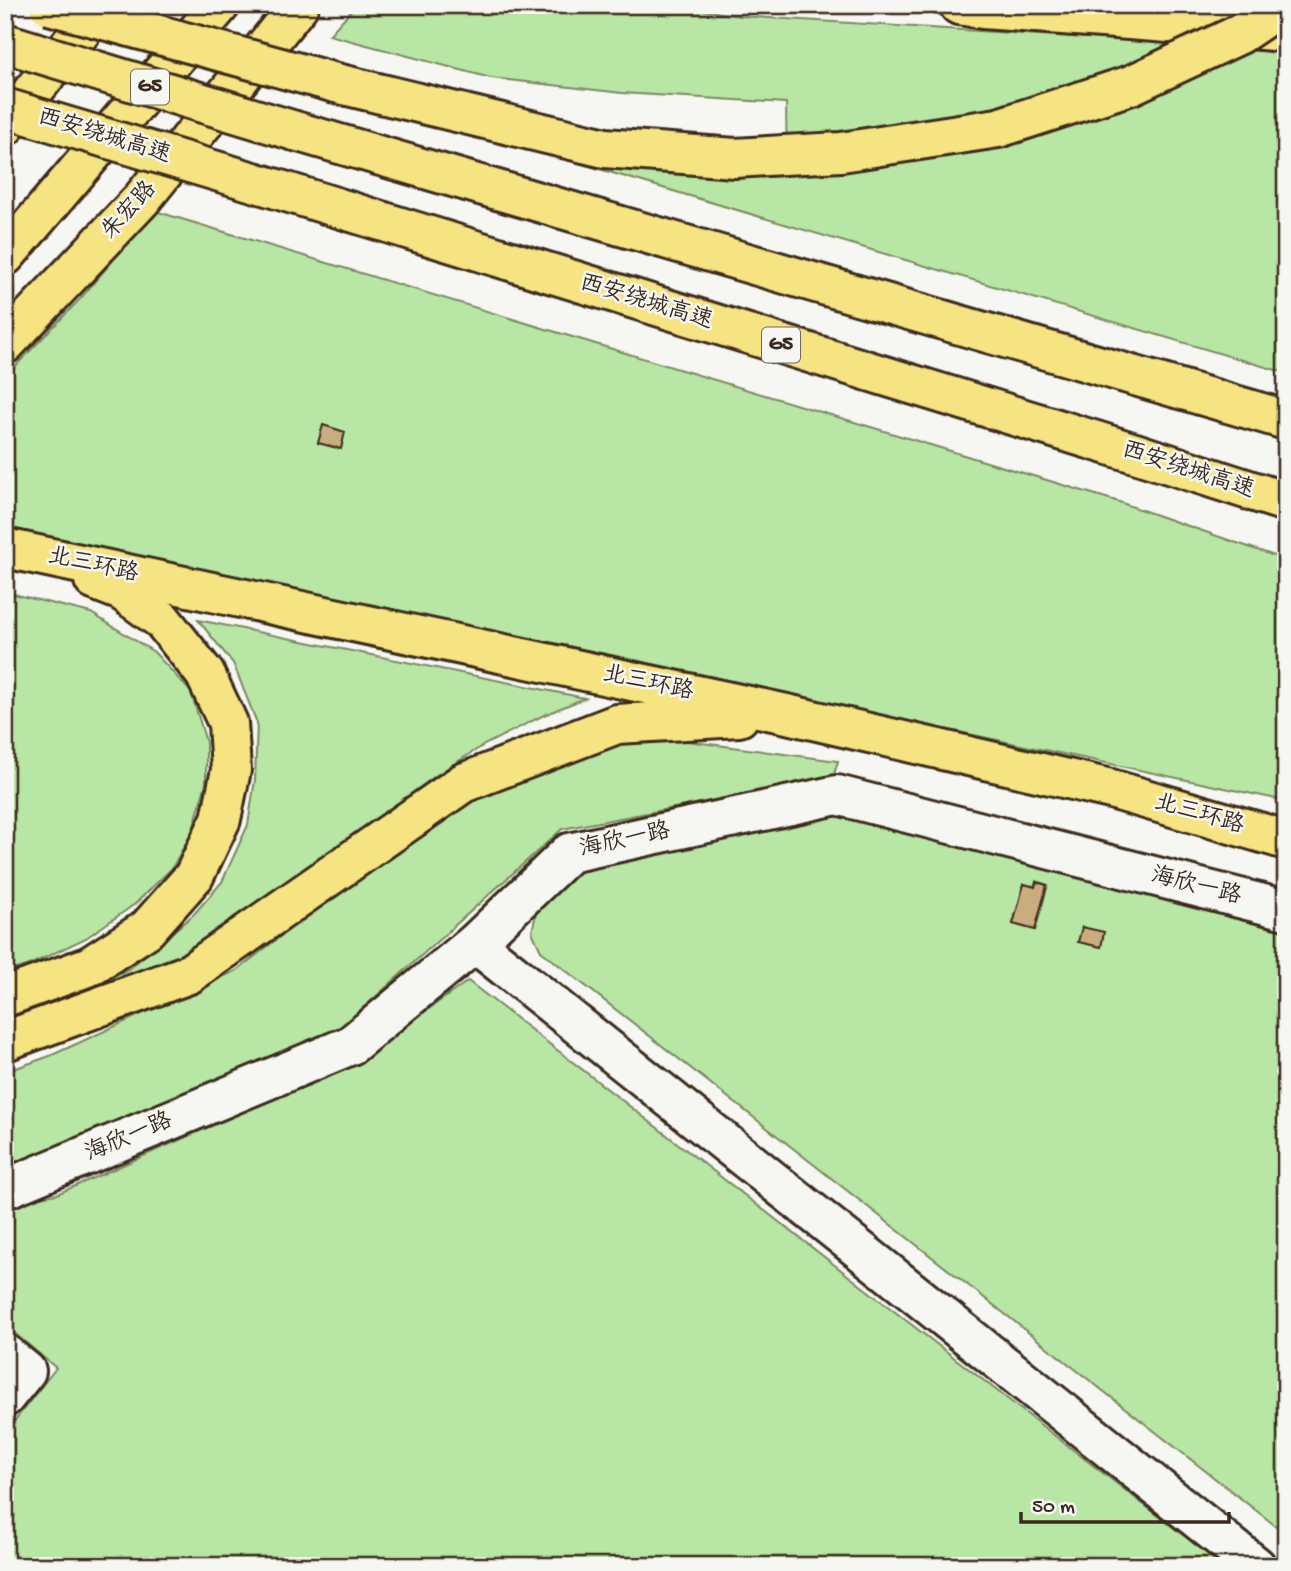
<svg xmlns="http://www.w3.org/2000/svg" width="1291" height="1571" font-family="'Gochi Hand','LXGW WenKai TC',sans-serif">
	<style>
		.green { fill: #b8e7a5; stroke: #7a8862; stroke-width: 2; fill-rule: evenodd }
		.building { fill: #caac7f; stroke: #3b2a1e; stroke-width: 2 }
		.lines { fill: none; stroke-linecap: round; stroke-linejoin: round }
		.minor-casing { stroke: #3b2a1e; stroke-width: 44 }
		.major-casing { stroke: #3b2a1e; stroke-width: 44 }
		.highway-casing { stroke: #3b2a1e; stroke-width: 44 }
		.minor { stroke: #f6f6f2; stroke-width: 38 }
		.major { stroke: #f6e381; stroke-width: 38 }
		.highway { stroke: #f6e381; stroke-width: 38 }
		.highway-bridge-casing { stroke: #3b2a1e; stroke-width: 44; stroke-linecap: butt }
		.highway-bridge { stroke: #f6e381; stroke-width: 38 }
		.labels { text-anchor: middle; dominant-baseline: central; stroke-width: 5; stroke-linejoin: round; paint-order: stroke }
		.shield { fill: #f6f6f2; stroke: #73675e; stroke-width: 2 }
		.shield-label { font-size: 21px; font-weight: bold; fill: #3b2a1e }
		.street-label { font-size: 23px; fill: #3b2a1e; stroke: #f6f6f2 }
	</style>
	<rect width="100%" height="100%" fill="#f6f6f2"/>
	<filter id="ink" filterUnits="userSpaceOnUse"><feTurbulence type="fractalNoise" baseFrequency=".0143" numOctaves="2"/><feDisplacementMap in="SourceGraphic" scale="14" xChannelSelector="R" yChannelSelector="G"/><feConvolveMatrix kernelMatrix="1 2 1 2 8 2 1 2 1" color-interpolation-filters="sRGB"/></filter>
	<g filter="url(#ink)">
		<g class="green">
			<path d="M356 5H672L740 16 1231 47 1286 54V373L525 147 787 169 786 103 622 93 491 78 329 35Z"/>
			<path d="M155 211 1116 501 1286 560V801L5 530V377L80 299Z"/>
			<path d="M5 592 91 613 154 652 191 692 206 742V783L193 830 172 868 135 904 86 938 27 966 5 972Z"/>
			<path d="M198 620 585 698 544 715 484 745 435 776 256 915 186 962 28 1016 89 990 130 968 194 914 222 882 248 825 255 780 257 723 233 663Z"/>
			<path d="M626 733 838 761 833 778 562 829 342 1027 5 1177V1072L50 1056 236 971 473 786Z"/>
			<path d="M844 807 1286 915V1534L541 951 532 932 537 909 586 860ZM1036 881 1048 885 1035 930 1013 924 1024 884 1034 886Z"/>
			<path d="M468 981 1223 1566H5V1433L56 1368 5 1325V1203L57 1194 350 1065Z"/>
		</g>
		<g class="building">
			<path d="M323 425 345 432 341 449 318 443Z"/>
			<path d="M1036 882 1047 885 1035 930 1013 924 1024 884 1035 887Z"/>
			<path d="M1082 927 1104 932 1101 947 1078 942Z"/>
		</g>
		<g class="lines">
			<defs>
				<g id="minor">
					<path d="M475 943 1256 1566"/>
					<path d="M5 1189 351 1045 475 943 569 853 837 795 1286 910"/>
					<path d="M5 1354 26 1371 5 1397"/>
				</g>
				<g id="major">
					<path d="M5 256 220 5"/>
					<path d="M5 344 141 200 299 5"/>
				</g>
				<g id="highway">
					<path d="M959 5 983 9 1286 32"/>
					<path d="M336 83 605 148 735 158 784 155"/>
					<path d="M5 126 102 5"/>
					<path d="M295 131 1286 420"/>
					<path d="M277 189 1135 453 1286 502"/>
					<path d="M5 548 787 714 1111 789 1286 840"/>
					<path d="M5 997 90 966 147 929 194 876 221 819 231 770 228 723 205 674 162 620 122 591 94 580"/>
					<path d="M5 1041 189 974 463 783 617 724 739 717"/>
				</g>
			</defs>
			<use href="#minor" class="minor-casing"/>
			<use href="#major" class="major-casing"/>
			<use href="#highway" class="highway-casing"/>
			<use href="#minor" class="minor"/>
			<use href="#major" class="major"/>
			<use href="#highway" class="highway"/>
			<defs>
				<g id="highway-bridge">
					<path d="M49 5 336 83"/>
					<path d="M5 43 295 131"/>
					<path d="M5 108 277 189"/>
					<path d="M784 155 841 152 998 128 1131 85 1240 34 1283 5"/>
				</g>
			</defs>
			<use href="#highway-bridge" class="highway-bridge-casing"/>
			<use href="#highway-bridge" class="highway-bridge"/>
		</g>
	</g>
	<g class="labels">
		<g class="shield">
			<rect x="131" y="69.5" width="38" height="35" rx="5"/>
			<rect x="762" y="327.5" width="38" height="35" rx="5"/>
		</g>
		<g class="shield-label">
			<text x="150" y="87">G5</text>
			<text x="781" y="345">G5</text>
		</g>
		<g class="street-label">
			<text transform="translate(104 137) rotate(17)">西安绕城高速</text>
			<text transform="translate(130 211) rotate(-48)">朱宏路</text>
			<text transform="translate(646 303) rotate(17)">西安绕城高速</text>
			<text transform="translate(1188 471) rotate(18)">西安绕城高速</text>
			<text transform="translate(93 566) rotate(12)">北三环路</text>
			<text transform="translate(648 684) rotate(12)">北三环路</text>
			<text transform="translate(1199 815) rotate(16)">北三环路</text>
			<text transform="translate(625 841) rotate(-12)">海欣一路</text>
			<text transform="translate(1196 887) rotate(14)">海欣一路</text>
			<text transform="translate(129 1138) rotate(-23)">海欣一路</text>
		</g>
	</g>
	<rect width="1291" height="1571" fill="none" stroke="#f6f6f2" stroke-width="28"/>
	<rect x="14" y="14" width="1263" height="1543" fill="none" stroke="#3b2a1e" stroke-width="2.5" filter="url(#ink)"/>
	<path d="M1021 1512v10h208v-10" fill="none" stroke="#3b2a1e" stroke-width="3.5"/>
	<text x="1032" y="1512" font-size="21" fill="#3b2a1e" stroke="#f6f6f2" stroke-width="5" paint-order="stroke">50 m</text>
</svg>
